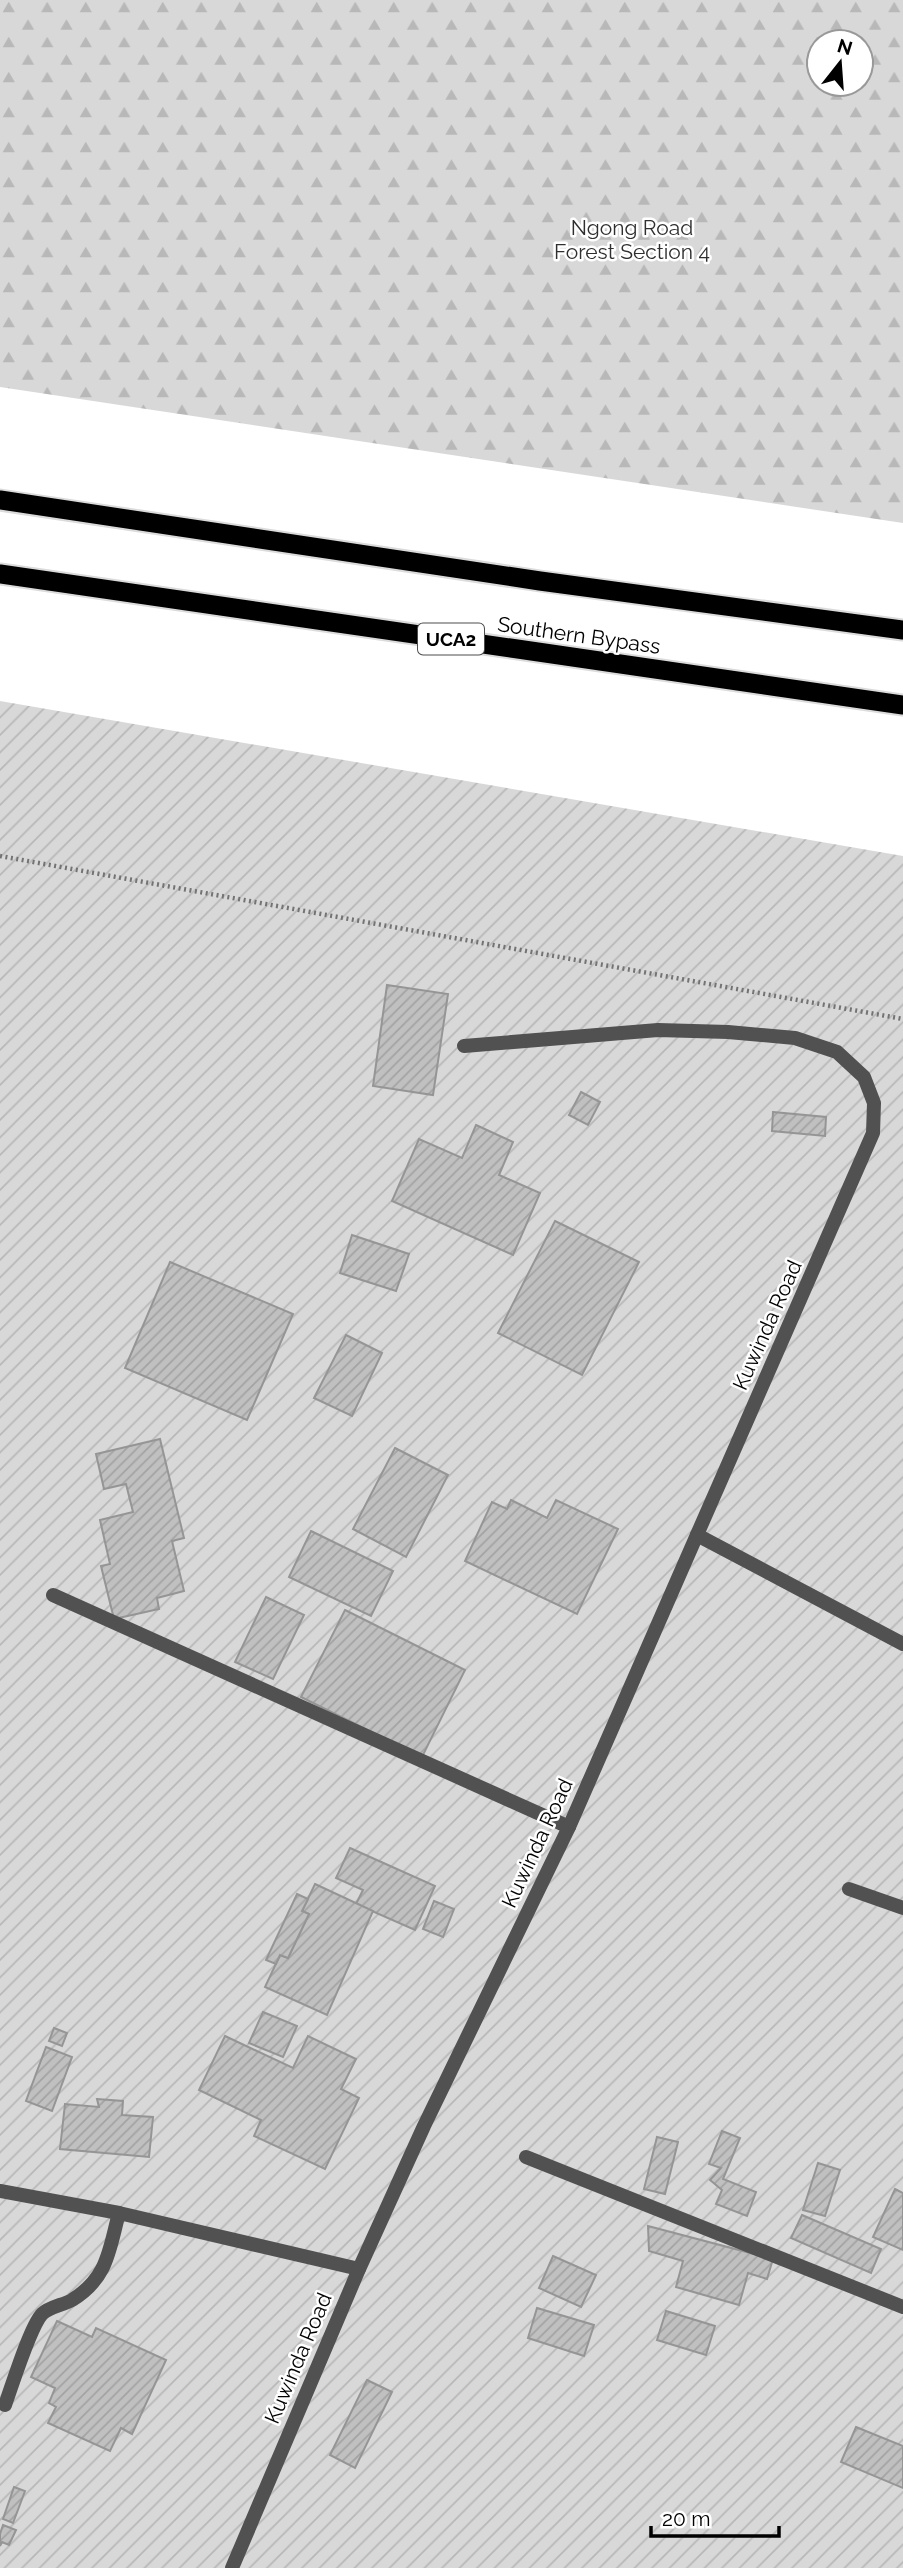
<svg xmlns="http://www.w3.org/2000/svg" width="903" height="2568" font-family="Raleway,sans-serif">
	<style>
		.forest { fill: url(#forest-firs); fill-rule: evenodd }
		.garden { fill: url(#garden-furrows) }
		.building { fill: url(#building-hatch); stroke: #959595; stroke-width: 2 }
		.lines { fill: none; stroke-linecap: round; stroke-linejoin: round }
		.trunk-casing { stroke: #dbdbdb; stroke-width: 23 }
		.path { stroke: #737373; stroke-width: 4.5; stroke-dasharray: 2 3.5; stroke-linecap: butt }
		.service { stroke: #515151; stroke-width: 14 }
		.minor { stroke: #515151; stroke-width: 14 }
		.trunk { stroke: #000; stroke-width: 19 }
		.labels { text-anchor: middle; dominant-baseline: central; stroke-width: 5; stroke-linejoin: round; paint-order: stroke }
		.shield { fill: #fff; stroke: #4c4c4c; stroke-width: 2 }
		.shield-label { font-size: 19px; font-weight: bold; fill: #000 }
		.park-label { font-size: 21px; fill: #2f2f2f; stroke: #fff }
		.street-label { font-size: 21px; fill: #000; stroke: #fff }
	</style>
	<defs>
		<pattern id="forest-firs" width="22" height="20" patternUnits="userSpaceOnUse" patternTransform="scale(1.75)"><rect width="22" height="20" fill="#d8d8d8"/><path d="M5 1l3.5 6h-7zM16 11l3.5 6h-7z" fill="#b8b8b8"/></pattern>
		<pattern id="garden-furrows" width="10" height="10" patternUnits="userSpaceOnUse" patternTransform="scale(1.75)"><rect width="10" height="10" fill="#d8d8d8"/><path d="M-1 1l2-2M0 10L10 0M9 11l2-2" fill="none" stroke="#b8b8b8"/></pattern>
		<pattern id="building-hatch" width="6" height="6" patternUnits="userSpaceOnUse" patternTransform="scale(1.75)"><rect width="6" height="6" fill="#c0c0c0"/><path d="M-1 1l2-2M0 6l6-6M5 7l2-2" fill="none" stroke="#a3a3a3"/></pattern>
	</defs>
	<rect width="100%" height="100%" fill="#fff"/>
	<path class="forest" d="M0 0H903V523L0 387ZM861 42V84H819V42Z"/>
	<path class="garden" d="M0 701 903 856V2568H0Z"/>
	<g class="building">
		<path d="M387 985 448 994 433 1095 373 1086Z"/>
		<path d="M581 1092 600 1102 588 1125 569 1115Z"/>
		<path d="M773 1112 826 1117 825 1136 772 1131Z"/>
		<path d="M476 1125 513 1142 499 1175 540 1193 513 1255 392 1201 419 1139 462 1158Z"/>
		<path d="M555 1221 639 1262 582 1375 498 1333Z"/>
		<path d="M352 1235 409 1254 396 1291 340 1273Z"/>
		<path d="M170 1262 293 1314 247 1420 125 1368Z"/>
		<path d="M346 1335 382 1353 352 1416 314 1398Z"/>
		<path d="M160 1439 184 1538 172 1541 184 1591 157 1598 159 1609 114 1619 101 1566 110 1564 100 1520 133 1512 126 1484 104 1489 96 1454Z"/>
		<path d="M395 1448 448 1475 406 1557 353 1529Z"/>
		<path d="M511 1500 547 1518 556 1500 618 1529 577 1614 465 1561 492 1502 507 1509Z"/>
		<path d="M311 1531 393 1571 371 1616 289 1577Z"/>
		<path d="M266 1597 304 1615 273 1679 235 1662Z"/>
		<path d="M345 1610 465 1670 422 1757 301 1697Z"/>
		<path d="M350 1848 435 1886 415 1930 356 1904 363 1890 336 1878Z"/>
		<path d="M315 1884 373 1911 327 2015 265 1987 280 1955 288 1958 309 1914 302 1911Z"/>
		<path d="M297 1894 308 1899 302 1911 309 1914 288 1958 280 1955 276 1964 266 1960Z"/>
		<path d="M434 1901 454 1909 443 1937 423 1929Z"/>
		<path d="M263 2012 297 2026 283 2057 249 2043Z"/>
		<path d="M54 2028 67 2033 62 2046 49 2041Z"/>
		<path d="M225 2036 293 2068 308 2036 356 2059 341 2089 359 2098 325 2169 254 2136 261 2120 199 2090Z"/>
		<path d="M46 2047 72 2057 52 2111 26 2101Z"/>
		<path d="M97 2099 123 2101 122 2115 153 2117 149 2157 60 2149 65 2104 99 2107Z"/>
		<path d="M722 2131 740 2138 723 2179 756 2192 747 2216 716 2204 722 2190 710 2180 721 2168 709 2164Z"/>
		<path d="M657 2137 678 2142 665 2194 644 2189Z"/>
		<path d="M818 2163 840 2170 825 2216 803 2210Z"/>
		<path d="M895 2189 903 2193V2250L873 2237Z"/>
		<path d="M802 2215 881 2249 871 2273 791 2238Z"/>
		<path d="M648 2226 773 2259 767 2279 748 2273 739 2305 676 2287 683 2261 649 2251Z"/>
		<path d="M553 2256 596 2275 581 2307 539 2288Z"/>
		<path d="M537 2308 594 2325 584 2356 528 2338Z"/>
		<path d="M666 2311 715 2326 706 2355 657 2340Z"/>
		<path d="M57 2321 92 2337 96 2328 166 2360 132 2434 121 2428 110 2451 48 2423 56 2407 49 2403 55 2388 31 2377Z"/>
		<path d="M367 2380 392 2392 355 2468 330 2455Z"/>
		<path d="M856 2427 903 2446V2488L841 2462Z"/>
		<path d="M14 2487 25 2491 13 2523 3 2519Z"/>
		<path d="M3 2525 16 2530 9 2545 2 2542 0 2546V2534Z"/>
	</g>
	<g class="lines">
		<defs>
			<g id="trunk">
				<path d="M0 500 540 581 903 630"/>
				<path d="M0 574 903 705"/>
			</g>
		</defs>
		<use href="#trunk" class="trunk-casing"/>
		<path class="path" d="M0 856 903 1019"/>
		<g class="service">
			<path d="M697 1535 903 1644"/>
			<path d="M849 1889 903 1908"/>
			<path d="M526 2157 903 2307"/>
			<path d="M5 2405C12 2386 30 2327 42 2314 49 2307 63 2305 72 2300 108 2278 109 2250 119 2213"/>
		</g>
		<g class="minor">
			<path d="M53 1595 569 1827"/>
			<path d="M0 2191 119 2213 359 2269"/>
			<path d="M232 2568 359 2269 424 2126 569 1827 873 1133 874 1103 864 1077 837 1052 795 1038 728 1032 658 1030 464 1046"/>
		</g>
		<use href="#trunk" class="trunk"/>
	</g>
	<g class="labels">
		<rect class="shield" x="418" y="623.5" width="66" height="31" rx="5"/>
		<g class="shield-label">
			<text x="451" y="639">UCA2</text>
		</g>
		<g class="park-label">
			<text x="632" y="227">Ngong Road<tspan x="632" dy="24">Forest Section 4</tspan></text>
		</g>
		<g class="street-label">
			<text transform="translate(579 635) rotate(8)">Southern Bypass</text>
			<text transform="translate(767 1325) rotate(-66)">Kuwinda Road</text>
			<text transform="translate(537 1843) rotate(-65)">Kuwinda Road</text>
			<text transform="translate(298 2358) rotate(-67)">Kuwinda Road</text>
		</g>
	</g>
	<g transform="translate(840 63) rotate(17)"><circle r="33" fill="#ffffff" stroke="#999999" stroke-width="2"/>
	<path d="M0-5L12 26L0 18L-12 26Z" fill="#000000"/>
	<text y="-10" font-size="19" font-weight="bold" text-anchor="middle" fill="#000000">N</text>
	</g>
	<path d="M651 2526v10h128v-10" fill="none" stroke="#000000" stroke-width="3.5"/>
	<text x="662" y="2526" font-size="21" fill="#000000" stroke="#ffffff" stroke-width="5" paint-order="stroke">20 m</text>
</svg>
